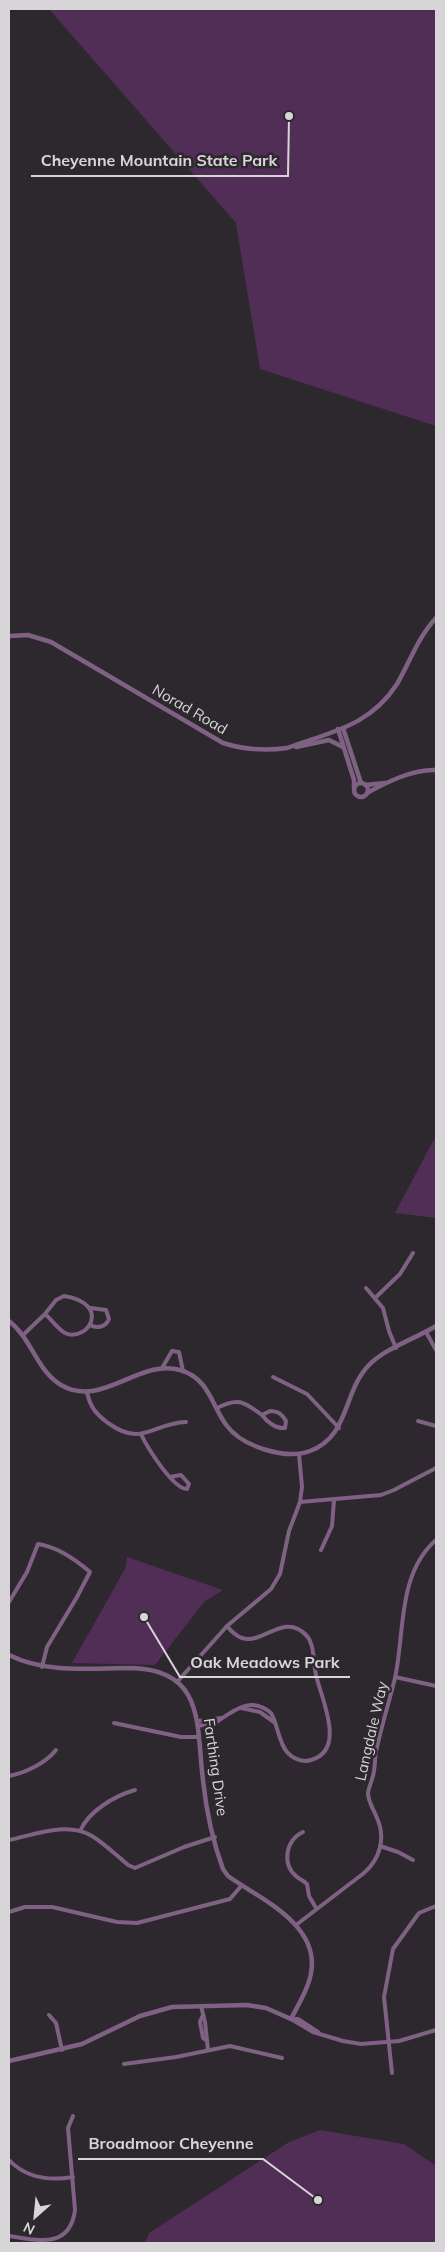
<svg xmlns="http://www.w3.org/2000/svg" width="445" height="2252" font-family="Mulish,sans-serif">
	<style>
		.green { fill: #502e55 }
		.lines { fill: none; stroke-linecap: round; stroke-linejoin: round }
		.minor { stroke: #7f6183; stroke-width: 4 }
		.tertiary { stroke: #7f6183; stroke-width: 4.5 }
		.labels { text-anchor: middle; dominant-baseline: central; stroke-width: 5; stroke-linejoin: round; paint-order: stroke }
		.street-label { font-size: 15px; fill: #d8d5d8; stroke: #2d282d }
		.leader { fill: none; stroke: #d8d5d8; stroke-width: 2 }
		.callout-dot { fill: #d8d5d8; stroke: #2d282d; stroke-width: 2 }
		.callout-label { font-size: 16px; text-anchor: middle; font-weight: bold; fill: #d8d5d8; stroke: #2d282d; stroke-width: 5; stroke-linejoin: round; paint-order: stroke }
	</style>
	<rect width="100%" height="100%" fill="#2d282d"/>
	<g class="green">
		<path d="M49 9H436V426L260 369 236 223Z"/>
		<path d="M436 1138V1218L395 1213 433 1141Z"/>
		<path d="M127 1557 223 1590 204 1602 155 1665 72 1663 126 1567Z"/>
		<path d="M320 2130 404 2144 436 2166V2243H145L149 2233 289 2142Z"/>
	</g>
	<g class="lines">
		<g class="minor">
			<path d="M366 1288 383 1308 389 1331 396 1348"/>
			<path d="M64 1296C113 1304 87 1343 65 1333 58 1329 51 1319 45 1314L56 1300Z"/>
			<path d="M375 1298 400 1274 413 1253"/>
			<path d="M90 1325C97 1329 106 1327 109 1319L106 1310 91 1308"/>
			<path d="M426 1332 436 1350"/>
			<path d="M23 1335 45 1314"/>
			<path d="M162 1368 172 1351 179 1352 183 1371"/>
			<path d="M273 1377 307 1394 339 1428"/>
			<path d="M87 1392C90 1407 96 1414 108 1423 143 1448 152 1423 186 1422"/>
			<path d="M217 1408C239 1397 244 1402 262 1415"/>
			<path d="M270 1411C278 1411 282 1414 286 1421L285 1428C276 1429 267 1422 262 1415Z"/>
			<path d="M418 1421 436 1426"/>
			<path d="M141 1434C147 1447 173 1489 187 1489L189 1484 181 1475 170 1477"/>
			<path d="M300 1502 381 1495 394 1490 436 1468"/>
			<path d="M321 1550 332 1526 334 1500"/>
			<path d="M9 1602 27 1572 38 1544C58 1547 75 1559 90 1572L77 1597 47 1647 42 1667"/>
			<path d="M395 1677 436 1686"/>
			<path d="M177 1682 227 1626 271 1589 280 1574 289 1531 300 1502 302 1487 299 1454"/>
			<path d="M241 1708 260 1712 274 1722"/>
			<path d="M198 1721 221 1718"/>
			<path d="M114 1723 181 1737H199"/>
			<path d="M198 1726C204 1724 213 1724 218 1721 234 1710 252 1696 271 1713 278 1725 278 1741 287 1752 292 1758 302 1763 311 1760 347 1750 321 1698 316 1675 313 1663 315 1644 306 1635 284 1612 263 1645 242 1638 236 1636 231 1631 227 1626"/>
			<path d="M9 1776C25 1773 46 1763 56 1750"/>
			<path d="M80 1831C89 1811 114 1796 135 1790"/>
			<path d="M303 1832C286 1840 281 1864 297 1877 300 1879 304 1881 307 1884L309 1896 316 1908"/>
			<path d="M9 1840C34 1835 67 1821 92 1836 105 1844 116 1855 128 1865L135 1868 184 1847 215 1837"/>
			<path d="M380 1846 398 1852 413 1860"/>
			<path d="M9 1912 25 1907H52L117 1922 137 1923 230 1899 242 1885"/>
			<path d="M296 1925 364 1873C380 1859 386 1838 377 1818 374 1810 368 1802 368 1793 369 1786 373 1779 374 1771 375 1765 375 1758 376 1752 381 1727 389 1703 395 1678 405 1633 397 1574 436 1540"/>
			<path d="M201 2006 205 2022 208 2050"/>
			<path d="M49 2015 56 2023 62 2050"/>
			<path d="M202 2017 200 2022 203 2038 206 2040"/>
			<path d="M291 2019 313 2032 343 2041 361 2044 399 2041 436 2030"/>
			<path d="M292 2019H298L318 2032"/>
			<path d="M124 2064 176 2057 230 2046 282 2058"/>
			<path d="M392 2073 384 1997 393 1949 419 1913 436 1906"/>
			<path d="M9 2160C26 2178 49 2181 73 2177"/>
			<path d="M9 2236C36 2240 70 2250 75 2210L68 2128 73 2116"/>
		</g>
		<g class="tertiary">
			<path d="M9 636 28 635 51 642 223 743C245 750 265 751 287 748 331 732 370 726 397 684 410 662 418 637 436 618"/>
			<path d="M343 728 361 783"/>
			<path d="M338 729 354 780V788"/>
			<path d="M296 747 329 740 343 747"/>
			<circle cx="361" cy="790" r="7"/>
			<path d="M365 785 385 783"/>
			<path d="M367 793C387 782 413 769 436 770"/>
			<path d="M9 1321C32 1339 37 1371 61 1385 102 1409 139 1358 180 1370 210 1379 211 1405 227 1426 243 1447 286 1460 310 1451 349 1437 343 1393 368 1366 385 1348 415 1339 436 1326"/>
			<path d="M9 1655C47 1674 91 1668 132 1668 206 1670 196 1727 203 1780 206 1809 213 1842 223 1869L228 1876C260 1899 320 1924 311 1973 309 1988 298 2005 291 2019L266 2008 247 2005 172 2007 140 2016 82 2044 9 2061"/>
		</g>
	</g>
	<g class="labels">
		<g class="street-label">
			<text transform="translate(190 709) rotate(30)">Norad Road</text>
			<text transform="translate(371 1731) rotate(-77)">Langdale Way</text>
			<text transform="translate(216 1767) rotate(82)">Farthing Drive</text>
		</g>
	</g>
	<path class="leader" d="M289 116L288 176H31M144 1617L180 1677H350M318 2200L263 2159H78"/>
	<g class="callout-dot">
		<circle cx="289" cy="116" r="5"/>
		<circle cx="144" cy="1617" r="5"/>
		<circle cx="318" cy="2200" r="5"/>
	</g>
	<g class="callout-label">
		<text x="159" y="166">Cheyenne Mountain State Park</text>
		<text x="265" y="1668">Oak Meadows Park</text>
		<text x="171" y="2149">Broadmoor Cheyenne</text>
	</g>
	<rect width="445" height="2252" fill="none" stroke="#d8d5d8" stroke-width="20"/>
	<g transform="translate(35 2217) rotate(207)" stroke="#2d282d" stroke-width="4" paint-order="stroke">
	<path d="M0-4L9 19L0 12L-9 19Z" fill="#d8d5d8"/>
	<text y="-8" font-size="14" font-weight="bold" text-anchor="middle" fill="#d8d5d8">N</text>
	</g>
</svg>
